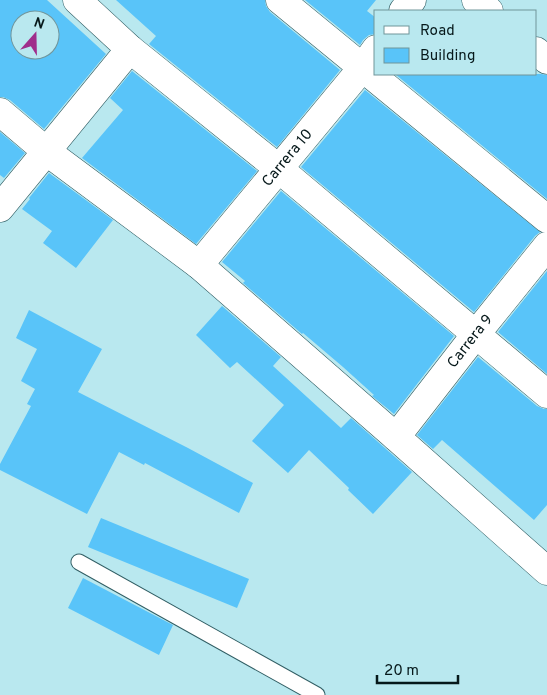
<svg xmlns="http://www.w3.org/2000/svg" width="547" height="695" font-family="Overpass,sans-serif">
	<style>
		.building { fill: #59c4f9; fill-rule: evenodd }
		.lines { fill: none; stroke-linecap: round; stroke-linejoin: round }
		.service-casing { stroke: #325f65; stroke-width: 17 }
		.minor-casing { stroke: #325f65; stroke-width: 29 }
		.service { stroke: #fff; stroke-width: 15 }
		.minor { stroke: #fff; stroke-width: 28 }
		.labels { text-anchor: middle; dominant-baseline: central; stroke-width: 4.5; stroke-linejoin: round; paint-order: stroke }
		.street-label { font-size: 15px; fill: #06181a; stroke: #b9e8ef }
	</style>
	<rect width="100%" height="100%" fill="#b9e8ef"/>
	<g class="building">
		<path d="M0 0H47L106 54 44 129 10 100 3 97H0ZM20 20H50V50H20Z"/>
		<path d="M116 0H265L266 6 270 12 340 70 277 147 149 44 156 36Z"/>
		<path d="M305 0H376L367 11 376 18V34L369 35 363 40 360 45Z"/>
		<path d="M132 71 257 171 196 244 82 158 123 110 110 98Z"/>
		<path d="M395 74H541L547 75V199Z"/>
		<path d="M365 90 540 232 535 236 474 312 301 167Z"/>
		<path d="M0 132 25 153 4 178 0 175Z"/>
		<path d="M49 173 113 220 76 268 43 243 52 231 22 209 30 199 29 198Z"/>
		<path d="M281 191 454 336 394 414 372 396 374 395 343 367 303 333 302 334 243 283 245 281 222 262Z"/>
		<path d="M547 271V374L498 332Z"/>
		<path d="M222 306 281 357 273 366 341 428 351 418 412 472 373 514 348 490 349 488 309 450 288 473 252 441 284 405 237 362 230 368 196 335Z"/>
		<path d="M29 310 102 349 78 392 188 448 253 483 239 513 145 463 144 465 119 452 87 514 0 470V464L31 406 27 404 35 389 21 381 37 349 16 338Z"/>
		<path d="M478 357 537 406 544 409H547V505L534 520 442 440 433 449 417 435Z"/>
		<path d="M101 518 249 579 237 608 88 547Z"/>
		<path d="M83 578 173 625 159 655 68 608Z"/>
	</g>
	<g class="lines">
		<defs>
			<path id="service" d="M79 562 317 695"/>
			<g id="minor">
				<path d="M77 0 130 49 278 168 547 394"/>
				<path d="M280 0 547 219"/>
				<path d="M476 0 489 11"/>
				<path d="M403 11 412 0"/>
				<path d="M536 51 547 60"/>
				<path d="M0 112 46 151 199 265 396 437 547 571"/>
				<path d="M0 208 130 49"/>
				<path id="s1" d="M199 265 363 67 376 49"/>
				<path id="s2" d="M396 437 476 334 547 246"/>
			</g>
		</defs>
		<use href="#service" class="service-casing"/>
		<use href="#minor" class="minor-casing"/>
		<use href="#service" class="service"/>
		<use href="#minor" class="minor"/>
	</g>
	<g class="labels">
		<g class="street-label">
			<text stroke="none"><textPath href="#s1" startOffset="139">Carrera 10</textPath></text>
			<text stroke="none"><textPath href="#s2" startOffset="121">Carrera 9</textPath></text>
		</g>
	</g>
	<rect x="374" y="10" width="162" height="65" fill="#b9e8ef" stroke="#71959a"/>
	<rect x="384" y="26" width="25" height="8" fill="#ffffff" stroke="#71959a"/>
	<text x="420" y="35" font-size="15" fill="#06181a">Road</text>
	<rect x="384" y="48" width="25" height="15" fill="#59c4f9" stroke="#71959a"/>
	<text x="420" y="60" font-size="15" fill="#06181a">Building</text>
	<g transform="translate(35 35) rotate(20)"><circle r="24" fill="#b9e8ef" stroke="#71959a"/>
	<path d="M0-4L9 19L0 12L-9 19Z" fill="#9f2e8c"/>
	<text y="-8" font-size="14" font-weight="bold" text-anchor="middle" fill="#06181a">N</text>
	</g>
	<path d="M377 675v8h81v-8" fill="none" stroke="#06181a" stroke-width="2.5"/>
	<text x="384" y="675" font-size="15" fill="#06181a" stroke="#b9e8ef" stroke-width="4" paint-order="stroke">20 m</text>
</svg>
